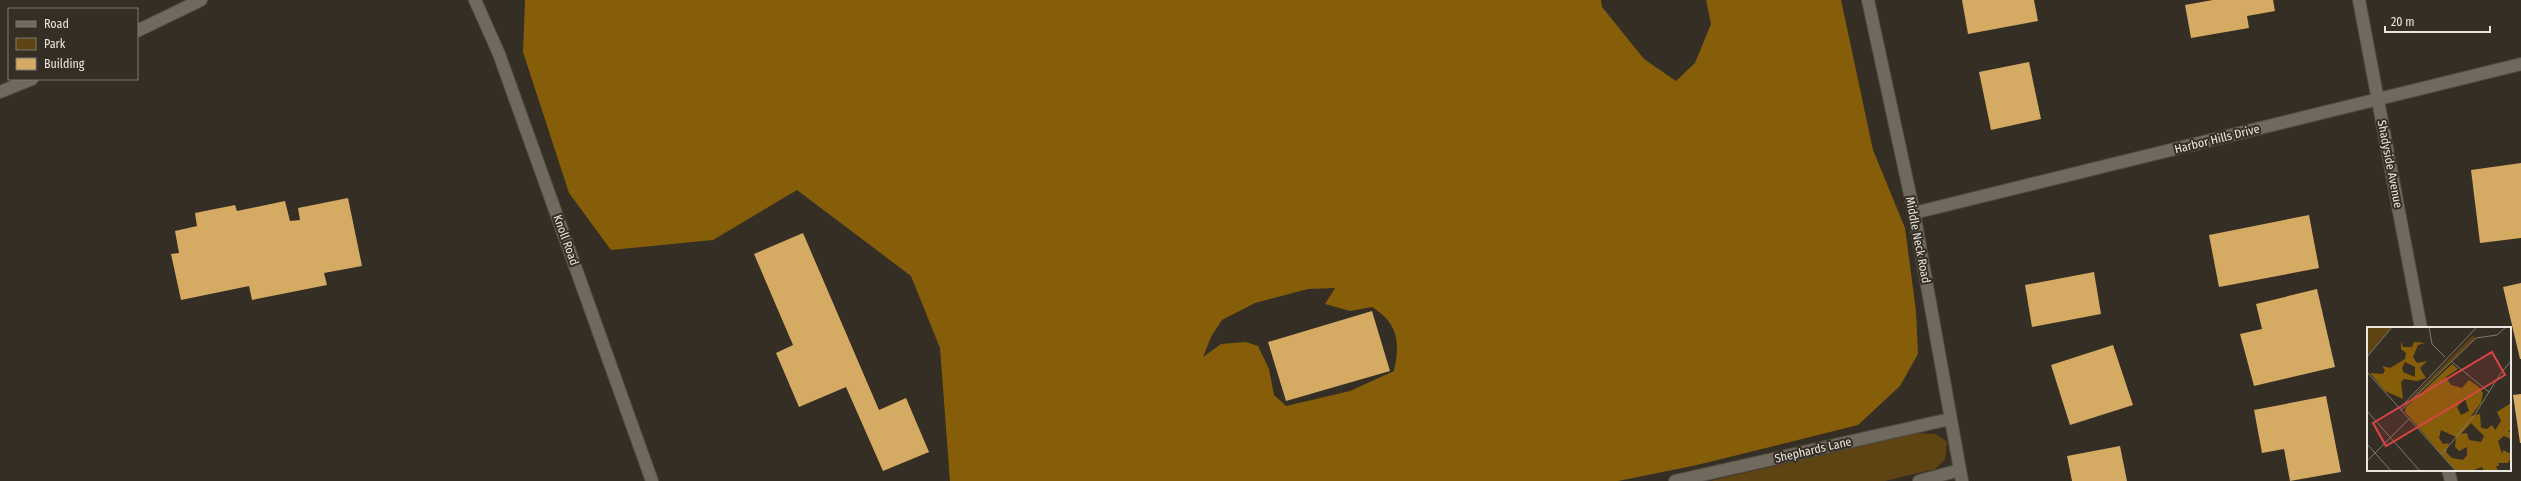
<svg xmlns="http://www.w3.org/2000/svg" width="2521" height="481" font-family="'Fira Sans Condensed',sans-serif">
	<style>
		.green { fill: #5e4413 }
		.forest { fill: #865e09; fill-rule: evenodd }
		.building { fill: #d5aa62 }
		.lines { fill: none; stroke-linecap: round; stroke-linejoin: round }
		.street-casing { stroke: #524c44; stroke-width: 14 }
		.secondary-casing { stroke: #524c44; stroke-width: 14 }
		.street { stroke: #70695e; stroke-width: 12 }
		.secondary { stroke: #70695e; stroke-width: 12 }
		.labels { text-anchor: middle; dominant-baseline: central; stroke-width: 4; stroke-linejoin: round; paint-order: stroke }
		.street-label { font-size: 12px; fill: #ebe7e0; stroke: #352e24 }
		.inset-road { fill: none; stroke: #7e786f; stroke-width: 1 }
		.view { fill: #d94544; fill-opacity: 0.15; stroke: #d94544; stroke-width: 2 }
		.inset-edge { fill: none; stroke: #ebe7e0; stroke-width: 2 }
	</style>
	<rect width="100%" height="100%" fill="#352e24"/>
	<path class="green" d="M1918 433 1936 434 1947 442 1945 460 1935 469 1885 481H1710Z"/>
	<path class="forest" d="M525 0H1601L1602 7 1644 59 1676 81 1695 63 1711 24 1706 0H1841L1873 150 1905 228 1916 311 1918 354 1900 386 1858 425 1697 465 1618 481H950L940 348 911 276 797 190 713 240 611 250 569 193 523 52ZM1335 288 1325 304 1350 311 1372 307C1399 324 1400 343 1394 371L1350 391 1286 406 1274 395 1269 369 1258 346 1246 342 1221 344 1203 357 1211 337 1222 320 1255 303 1308 289Z"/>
	<g class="building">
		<path d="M1962 0H2034L2038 21 1968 34Z"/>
		<path d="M2213 0H2273L2275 11 2247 16 2249 28 2191 38 2185 5Z"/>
		<path d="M2029 62 2041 119 1991 130 1979 72Z"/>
		<path d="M2521 163V238L2480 243 2471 170Z"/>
		<path d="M348 198 362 266 324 273 327 285 252 300 249 286 181 300 171 254 179 253 175 231 197 226 195 213 235 205 237 211 285 201 290 221 300 220 298 208Z"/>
		<path d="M2309 215 2319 268 2219 287 2209 235Z"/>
		<path d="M803 233 879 410 906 398 929 452 883 471 846 387 799 407 776 353 793 345 754 254Z"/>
		<path d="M2094 272 2101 314 2032 327 2025 285Z"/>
		<path d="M2521 283V359H2520L2503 287Z"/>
		<path d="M2317 289 2335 367 2254 386 2240 334 2262 329 2256 304Z"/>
		<path d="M1372 311 1390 371 1286 401 1268 342Z"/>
		<path d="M2113 345 2133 405 2070 425 2051 365Z"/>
		<path d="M2521 394V443H2520L2513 395Z"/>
		<path d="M2326 396 2341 472 2290 481 2284 449 2262 453 2254 410Z"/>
		<path d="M2120 446 2127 481H2072L2067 456Z"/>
	</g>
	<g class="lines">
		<defs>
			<g id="street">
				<path d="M475 0 499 54 652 481"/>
				<path d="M2359 0 2421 328"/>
				<path d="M137 31 201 0"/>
				<path d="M0 92 32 79"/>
				<path d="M1914 213 2521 64"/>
				<path d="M2448 470 2451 481"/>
				<path d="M1675 481 1950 419"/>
				<path d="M1919 481 1960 470"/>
			</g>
			<path id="secondary" d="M1868 0 1914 213 1962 481"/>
		</defs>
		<use href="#street" class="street-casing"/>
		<use href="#secondary" class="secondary-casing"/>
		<use href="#street" class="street"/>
		<use href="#secondary" class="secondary"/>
	</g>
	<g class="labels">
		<g class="street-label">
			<text transform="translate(2217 139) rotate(-14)">Harbor Hills Drive</text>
			<text transform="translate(2390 164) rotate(79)">Shadyside Avenue</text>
			<text transform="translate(566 240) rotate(70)">Knoll Road</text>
			<text transform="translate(1918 240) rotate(79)">Middle Neck Road</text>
			<text transform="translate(1813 450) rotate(-13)">Shephards Lane</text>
		</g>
	</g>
	<g transform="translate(2367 327)">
		<rect width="144" height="144" fill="#352e24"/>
		<path d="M0 0H25L0 30ZM105 9 109 11 36 82 46 69Z" fill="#5e4413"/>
		<path d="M34 14 36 20H45L47 15 58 16 51 18 46 30 50 36 60 34 53 41 59 51 50 54 37 52 34 55 36 72 18 64 3 46 16 47 18 43 15 39 23 41 38 32 39 26 34 22ZM38 35 48 40V50L36 45 35 41ZM85 37 91 42 79 50 84 58 95 61 102 53 112 60 116 66 114 76 104 89 113 87 114 101 120 102 125 98 128 103 134 94 130 85 144 76V102L141 105H144V112L137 109 131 114 135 127 136 123 144 127V131L141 136H131L132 139H129L131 144H117L115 140 104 144H89L38 85 39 80ZM98 72 102 84 94 88 90 80ZM104 96 117 109 114 115 102 113 100 106 94 107ZM74 103 89 110 88 120 92 124 100 120V128L96 133 85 131 79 125 82 116 76 117 72 111Z" fill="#865e09" fill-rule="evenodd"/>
		<path class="inset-road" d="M62 0 65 17 78 30M0 30 25 0M85 35 122 65M0 45 89 144M33 81 110 0M34 83 109 11 130 8 139 0M0 84 53 144M0 117 24 144M75 127 109 86 133 47 144 34M0 134 42 92"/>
		<path class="view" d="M125 25 138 48 19 119 6 96Z"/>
		<rect width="144" height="144" class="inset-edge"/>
	</g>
	<rect x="8" y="8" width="130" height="72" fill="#352e24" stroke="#7e786f"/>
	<rect x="16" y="21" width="20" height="6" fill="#70695e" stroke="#7e786f"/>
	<text x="44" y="28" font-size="12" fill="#ebe7e0">Road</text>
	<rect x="16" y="38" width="20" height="12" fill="#5e4413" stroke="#7e786f"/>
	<text x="44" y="48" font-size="12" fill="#ebe7e0">Park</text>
	<rect x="16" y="58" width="20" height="12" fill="#d5aa62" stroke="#7e786f"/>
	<text x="44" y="68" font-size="12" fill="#ebe7e0">Building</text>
	<path d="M2385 26v6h105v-6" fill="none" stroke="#ebe7e0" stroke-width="2"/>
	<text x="2391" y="26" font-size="12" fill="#ebe7e0" stroke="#352e24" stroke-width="3" paint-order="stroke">20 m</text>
</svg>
